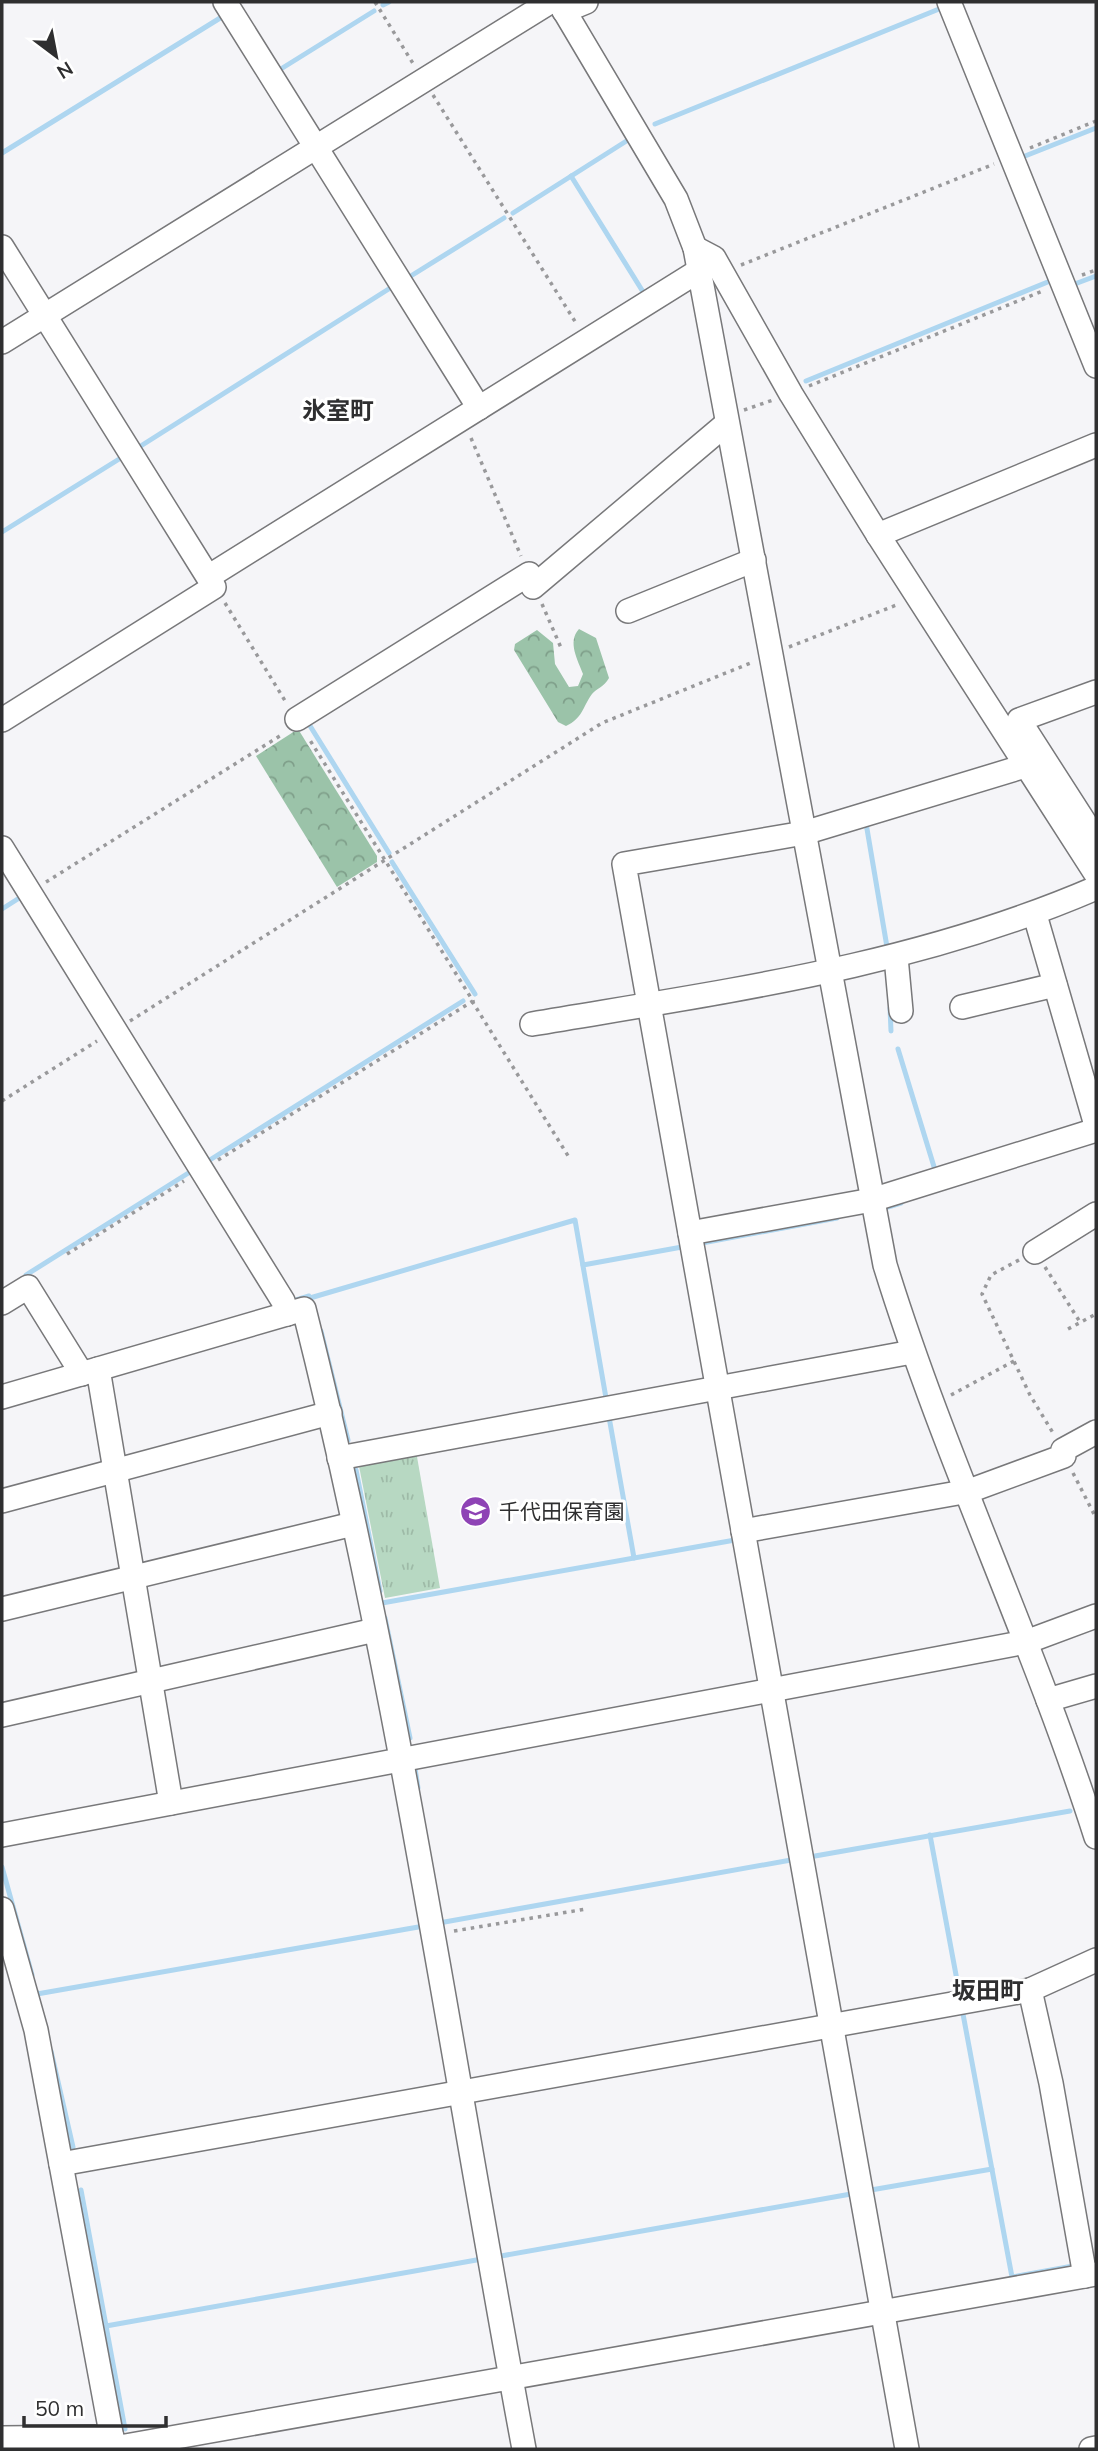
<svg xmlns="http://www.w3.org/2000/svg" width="1098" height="2451" font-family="Mulish,'Noto Sans JP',sans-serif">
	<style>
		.grass { fill: url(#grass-tufts) }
		.forest { fill: url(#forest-crowns) }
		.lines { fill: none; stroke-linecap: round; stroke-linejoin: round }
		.stream { stroke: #aed6f0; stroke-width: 5 }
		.minor-casing { stroke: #78787a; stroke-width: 26 }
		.path { stroke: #99999b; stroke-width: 3.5; stroke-dasharray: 3.5 5; stroke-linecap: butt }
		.minor { stroke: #fff; stroke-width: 23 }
		.labels { text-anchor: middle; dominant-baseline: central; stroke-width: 6; stroke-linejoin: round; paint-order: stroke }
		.poi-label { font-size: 21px; fill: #2f2f30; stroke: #fff; text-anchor: start }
		.quarter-label { font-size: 24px; font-weight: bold; fill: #2f2f30; stroke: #fff }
	</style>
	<defs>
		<pattern id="grass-tufts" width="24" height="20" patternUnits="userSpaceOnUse" patternTransform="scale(1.75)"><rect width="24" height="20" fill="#b7d8c2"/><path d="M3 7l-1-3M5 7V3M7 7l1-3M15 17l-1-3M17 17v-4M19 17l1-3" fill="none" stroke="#9ebaa7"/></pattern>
		<pattern id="forest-crowns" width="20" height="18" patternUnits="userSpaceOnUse" patternTransform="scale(1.75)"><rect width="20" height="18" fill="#9bc3a9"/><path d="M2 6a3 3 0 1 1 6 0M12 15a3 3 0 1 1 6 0" fill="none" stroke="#7f9f8a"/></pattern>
	</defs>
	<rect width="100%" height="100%" fill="#f5f5f8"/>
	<path class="grass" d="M416 1451 440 1588 385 1598 358 1461Z"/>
	<g class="forest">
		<path d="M579 629 596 638 609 678C604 687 597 688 592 694 582 708 583 718 566 726L558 722 514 650 515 644 537 630 553 643 555 664 569 687 578 686 583 674C578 660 567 642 579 629Z"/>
		<path d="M298 729 377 856V862L337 887 256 756Z"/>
	</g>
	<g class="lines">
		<g class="stream">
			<path d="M383 5 389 2"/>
			<path d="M276 72 374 11"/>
			<path d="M655 124 944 7"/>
			<path d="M2 153 225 15"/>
			<path d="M1020 158 1096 128"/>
			<path d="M571 176 645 295"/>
			<path d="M513 213 628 140"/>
			<path d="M406 279 504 218"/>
			<path d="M1072 285 1096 276"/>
			<path d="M806 381 1055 279"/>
			<path d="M136 449 395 285"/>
			<path d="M2 532 124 456"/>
			<path d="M307 721 389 853"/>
			<path d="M866 823 887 947"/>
			<path d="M392 862 475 994"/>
			<path d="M2 909 24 895"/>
			<path d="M890 1008 891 1031"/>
			<path d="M898 1049 935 1170"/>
			<path d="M205 1163 463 1001"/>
			<path d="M888 1207 901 1203"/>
			<path d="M702 1243 837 1218"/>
			<path d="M583 1265 682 1247"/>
			<path d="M26 1275 190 1172"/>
			<path d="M296 1300 309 1296 310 1298 575 1220 606 1398"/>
			<path d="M321 1331 348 1440"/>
			<path d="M609 1417 634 1558"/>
			<path d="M356 1470 380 1591"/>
			<path d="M382 1603 735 1540"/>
			<path d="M385 1618 410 1738"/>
			<path d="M415 1768 418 1788"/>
			<path d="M930 1835 959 1991"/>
			<path d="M815 1856 1070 1811"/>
			<path d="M2 1867 32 1975"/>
			<path d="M439 1923 791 1860"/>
			<path d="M36 1991 37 1994 424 1926"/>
			<path d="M963 2014 1012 2277 1073 2266"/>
			<path d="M51 2051 73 2147"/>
			<path d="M81 2190 125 2429"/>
			<path d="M871 2190 992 2169"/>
			<path d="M501 2256 851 2194"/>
			<path d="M1095 2262H1096"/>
			<path d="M106 2326 482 2259"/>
		</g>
		<defs>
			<g id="minor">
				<path d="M225 2 479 408"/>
				<path d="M559 2 676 199 695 248 885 1265C945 1459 1034 1643 1096 1837"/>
				<path d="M949 2 1096 366"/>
				<path d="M564 11 586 2"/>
				<path d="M2 247 208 577 700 270"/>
				<path d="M695 248 714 258 791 394 878 535 1096 874"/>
				<path d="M2 342 550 2"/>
				<path d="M878 535 1096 445"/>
				<path d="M628 611 754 560"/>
				<path d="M1096 692 1019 720 1096 840"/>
				<path d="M297 719 529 574 533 587 726 424"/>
				<path d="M2 720 214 587"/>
				<path d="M2 848 283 1301 287 1314"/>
				<path d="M1035 915 1096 1125"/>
				<path d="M896 957 901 1011"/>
				<path d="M962 1007 1055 985"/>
				<path d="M532 1024C726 991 913 967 1096 888"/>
				<path d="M690 1233 872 1200 1096 1130"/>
				<path d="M1035 1252 1096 1214"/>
				<path d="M2 1303 28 1287 82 1374"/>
				<path d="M98 1369 171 1803"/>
				<path d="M2 1397 304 1309C399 1685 453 2069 524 2449"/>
				<path d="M339 1458 912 1352"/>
				<path d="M2 1501 330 1413"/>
				<path d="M743 1531 969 1491 1064 1456 1063 1450 1096 1432"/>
				<path d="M2 1609 353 1524"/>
				<path d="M1048 1700 1096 1686"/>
				<path d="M2 1715 375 1630"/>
				<path d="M2 1835 1026 1642 1096 1616"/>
				<path d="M2 1909 36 2030 114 2449"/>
				<path d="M1030 1990 1051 2083 1085 2276"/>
				<path d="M61 2164 1030 1990 1096 1960"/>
				<path d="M2 2438 112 2437"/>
				<path d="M114 2448 1096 2274"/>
				<path d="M907 2449 624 864 804 833 1025 766 1042 757"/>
				<path d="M1091 2449 1096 2448"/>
			</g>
		</defs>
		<use href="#minor" class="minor-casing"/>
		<g class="path">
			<path d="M375 2 414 65"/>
			<path d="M433 95 576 323"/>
			<path d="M1030 148 1096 121"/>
			<path d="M741 265 994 164"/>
			<path d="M1082 275 1096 270"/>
			<path d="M809 386 1045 290"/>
			<path d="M744 410 773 400"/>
			<path d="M471 438 521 556"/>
			<path d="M225 603 287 704"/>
			<path d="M542 604 562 650"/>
			<path d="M789 647 899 604"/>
			<path d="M46 882 283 734"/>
			<path d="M472 1001 570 1159"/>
			<path d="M130 1021 602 723 753 662"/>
			<path d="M2 1101 97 1041"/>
			<path d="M218 1160 473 1001 308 737"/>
			<path d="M67 1254 184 1181"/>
			<path d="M1019 1260 991 1275 982 1294 1030 1395 1053 1433"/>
			<path d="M1045 1267 1080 1322"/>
			<path d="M1068 1329 1096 1314"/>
			<path d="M951 1395 1014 1361"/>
			<path d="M1073 1473 1096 1518"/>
			<path d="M454 1931 586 1909"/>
		</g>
		<use href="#minor" class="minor"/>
	</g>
	<defs>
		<symbol id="school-disc" viewBox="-11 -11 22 22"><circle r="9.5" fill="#8e43b5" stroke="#fff"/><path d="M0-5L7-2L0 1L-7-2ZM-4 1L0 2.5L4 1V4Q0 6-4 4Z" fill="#fff"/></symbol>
	</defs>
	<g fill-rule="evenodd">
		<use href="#school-disc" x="458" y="1494" width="35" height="35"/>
	</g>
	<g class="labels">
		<g class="poi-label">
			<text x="499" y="1511">千代田保育園</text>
		</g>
		<g class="quarter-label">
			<text x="338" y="410">氷室町</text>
			<text x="988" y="1990">坂田町</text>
		</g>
	</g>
	<rect width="1098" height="2451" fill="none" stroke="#2f2f30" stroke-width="7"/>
	<g transform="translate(56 56) rotate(148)" stroke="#ffffff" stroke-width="5" paint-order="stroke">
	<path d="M0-5L12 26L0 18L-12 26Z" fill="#2f2f30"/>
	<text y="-10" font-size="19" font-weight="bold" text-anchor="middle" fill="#2f2f30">N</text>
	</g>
	<path d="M24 2416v10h142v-10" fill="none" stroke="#2f2f30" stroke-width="3.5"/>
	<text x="35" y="2416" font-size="21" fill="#2f2f30" stroke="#ffffff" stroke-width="5" paint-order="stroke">50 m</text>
</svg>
